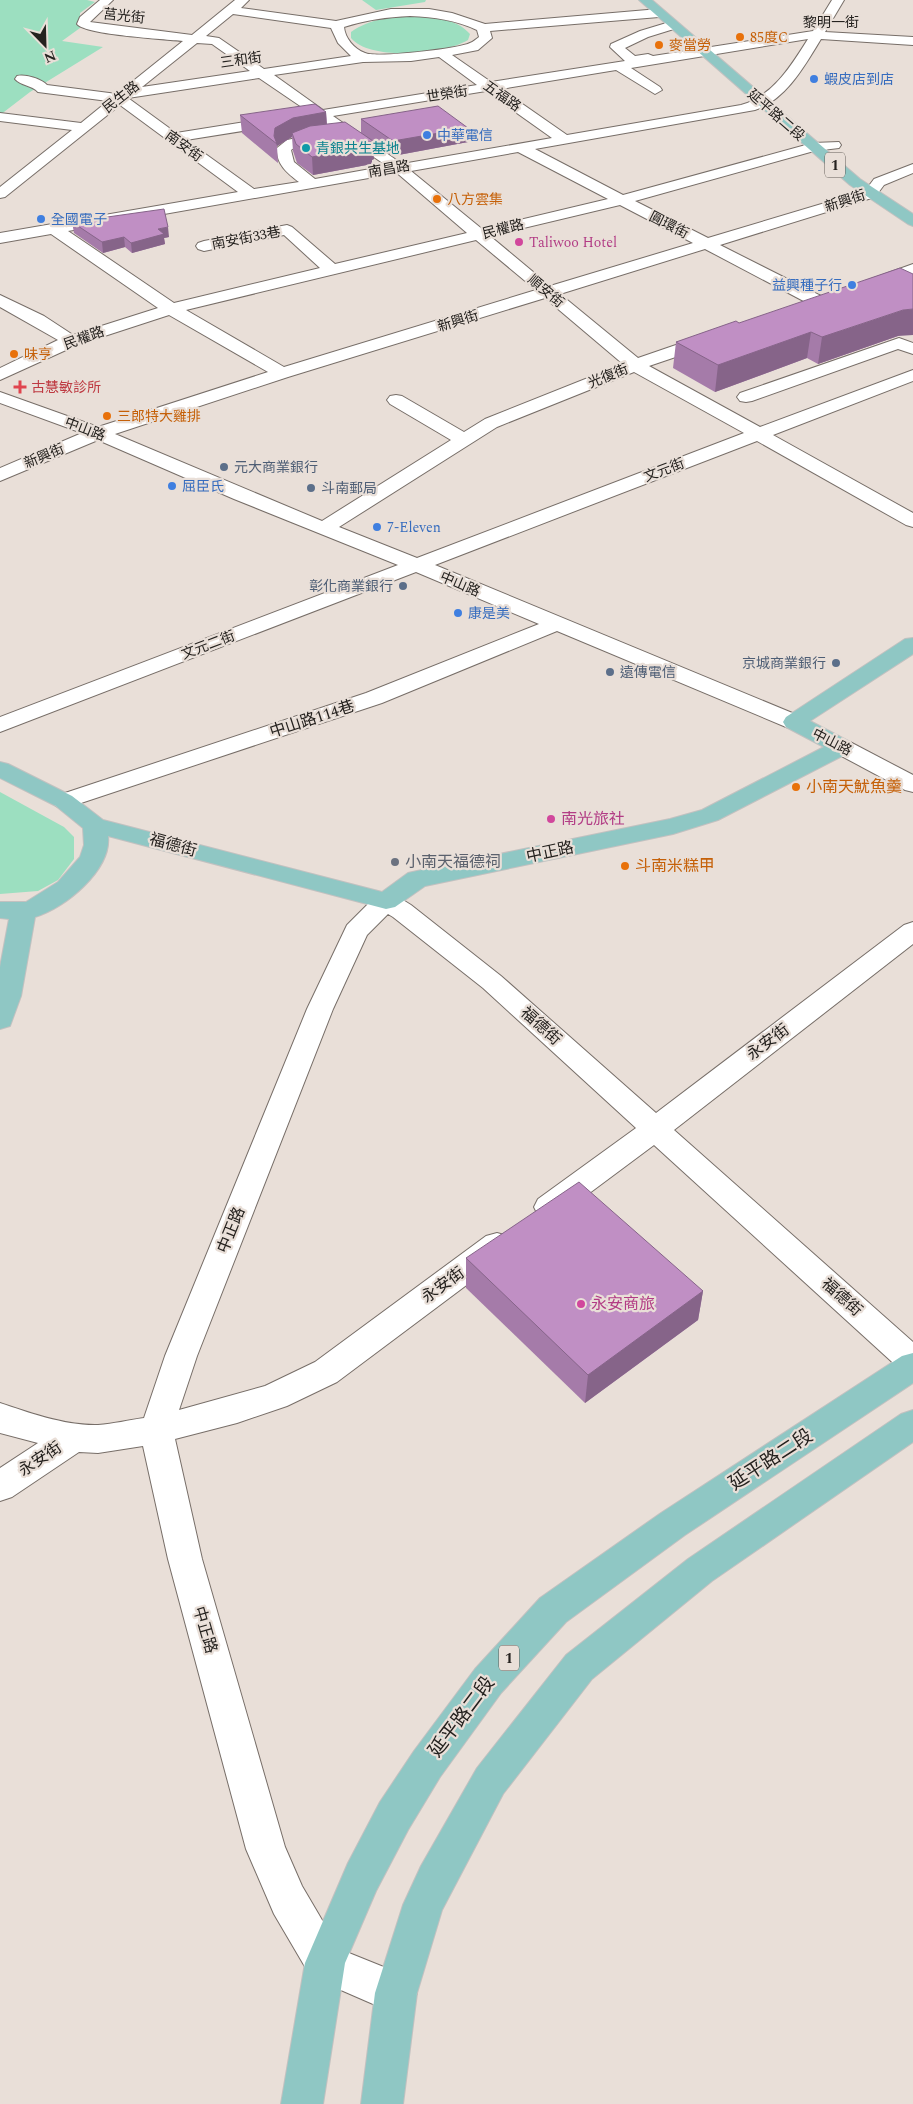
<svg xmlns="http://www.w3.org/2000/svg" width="913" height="2104" font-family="Spectral,'Noto Sans TC',serif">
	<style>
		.green { fill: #9cdfc0 }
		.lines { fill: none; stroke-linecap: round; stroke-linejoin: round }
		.minor-casing { stroke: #776e68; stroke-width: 2 }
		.major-casing { stroke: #c2c1c0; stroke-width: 2 }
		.minor { fill: #fff; fill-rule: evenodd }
		.major { fill: #8fc7c4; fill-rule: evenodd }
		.wall { fill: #a57ba9 }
		.shaded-wall { fill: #866489 }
		.building { fill: #c08fc4; stroke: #866489 }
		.food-dot { fill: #e8710a; stroke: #e9dfd8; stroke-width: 2 }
		.shop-dot { fill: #3f7fe0; stroke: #e9dfd8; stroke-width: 2 }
		.culture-dot { fill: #0f9aa8; stroke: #e9dfd8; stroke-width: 2 }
		.hotel-dot { fill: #d1479c; stroke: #e9dfd8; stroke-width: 2 }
		.health-dot { fill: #e0444e; stroke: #e9dfd8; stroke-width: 2 }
		.service-dot { fill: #5c6f8a; stroke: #e9dfd8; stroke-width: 2 }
		.worship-dot { fill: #6b7280; stroke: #e9dfd8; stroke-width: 2 }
		.labels { text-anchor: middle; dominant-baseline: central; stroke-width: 4.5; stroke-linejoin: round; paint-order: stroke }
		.far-street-label { font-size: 14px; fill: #25221f; stroke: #e9dfd8 }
		.far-food-label { font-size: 14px; fill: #c56008; stroke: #e9dfd8; text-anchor: start }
		.far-shop-label { font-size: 14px; fill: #366cbe; stroke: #e9dfd8; text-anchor: start }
		.far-culture-label { font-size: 14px; fill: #0d838f; stroke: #e9dfd8; text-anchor: start }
		.far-hotel-label { font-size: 14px; fill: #b23c85; stroke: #e9dfd8; text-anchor: start }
		.far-health-label { font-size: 14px; fill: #be3a42; stroke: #e9dfd8; text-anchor: start }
		.far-service-label { font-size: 14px; fill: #4e5e75; stroke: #e9dfd8; text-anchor: start }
		.shield { fill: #e9dfd8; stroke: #605b56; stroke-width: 1 }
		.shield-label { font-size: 15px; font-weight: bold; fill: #25221f }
		.street-label { font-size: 16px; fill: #25221f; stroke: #e9dfd8 }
		.food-label { font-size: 16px; fill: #c56008; stroke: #e9dfd8; text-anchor: start }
		.hotel-label { font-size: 16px; fill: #b23c85; stroke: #e9dfd8; text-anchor: start }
		.worship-label { font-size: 16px; fill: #5b616d; stroke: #e9dfd8; text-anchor: start }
		.near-street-label { font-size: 19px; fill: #25221f; stroke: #e9dfd8 }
	</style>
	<rect width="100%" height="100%" fill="#e9dfd8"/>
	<g class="green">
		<path d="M0 0H87L95 2 80 13V28L62 41 103 47 30 92 0 115Z"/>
		<path d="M362 0H426L425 2 376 10Z"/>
		<path d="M415 16C435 18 456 18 470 34L468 40C443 55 370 61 351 38V32C371 18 392 17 415 16Z"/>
		<path d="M0 792 64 827 74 837V859L58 880 38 891 0 894Z"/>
	</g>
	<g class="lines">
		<defs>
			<g id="minor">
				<path d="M100 0H113L90 22 192 35 235 0H249L241 8 336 21 391 9H429L452 13 485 24 659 9 665 13 659 17 490 31 492 38 478 50 452 55 491 82 625 61 610 47 611 44 640 31 673 21 679 25 677 28 648 37 625 48 635 56 648 54 653 56 813 31 832 0H844L825 32 913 37V45L821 39C805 65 786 100 755 110L535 149 623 195 813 143 839 142 841 145 839 148 814 151 635 201 708 238 865 191 874 179 913 164V173L884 185 875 197 720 245 825 298 827 302 825 306H813L705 249 560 294 638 358 705 335 711 334 717 335 720 339 717 343 649 366 760 427 913 370V381L773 435 913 513V527L906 525 757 441 435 565 802 717 805 722 802 727 794 729 786 727 557 631 382 703 72 806 64 808 56 806 52 801 56 796 366 693 539 624 416 572 0 732V717L398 565 234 499 98 440 0 481V468L82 433 0 403V392L98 427 268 372 169 315 77 345 0 380V368L58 340 0 307V295L44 316 73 335 158 308 51 234 0 243V233L238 192 120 105 5 197 0 198V187L72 130 0 121V113L81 123 108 101 38 92C32 85 21 86 15 79L17 76C26 74 41 79 47 85L117 94 183 41C165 39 86 35 77 24L80 17ZM233 14 331 28 338 43 351 56 264 69 219 38 206 36ZM410 16C435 17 455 20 477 30L479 37C476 39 473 42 470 43 458 49 376 58 365 53 354 49 345 38 344 27 366 20 387 17 410 16ZM808 39C791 66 773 96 741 105L567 135 501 89 616 70 655 94 662 90 660 87 631 68ZM197 43 212 44 250 71 142 87ZM439 57 477 85 323 110 274 75 363 62 411 61ZM259 78 309 112 176 133 128 98ZM486 91 552 138 402 164 333 116ZM318 119 387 166 315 179 294 162 291 150 297 146 335 138 337 135 335 132 330 131 287 140 277 148C276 164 287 173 299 182L254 189 186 140ZM518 152 608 199 482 229 411 171ZM397 173 467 233 335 264 292 227 287 225 204 241 198 243 196 246 198 249 204 251 284 235 320 268 174 303 68 231ZM620 205 693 243 550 286 490 236ZM476 240 536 290 284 367 186 310ZM545 298 623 364 485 419 464 432 402 396 396 395 390 396 387 400 390 404 451 440 322 521 115 434 288 377ZM634 372 744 433 417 558 339 527 497 427Z"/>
				<path d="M913 264V274L872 289 866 287 864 284 866 281Z"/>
				<path d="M899 338 913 343V354L898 349 752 401 746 402 740 401 737 397 740 393Z"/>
				<path d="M842 740 850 742 913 775V792L905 790 834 752 830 747 834 742Z"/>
				<path d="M386 893 395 895 411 905 501 976 656 1113 904 925 913 922V944L674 1130 913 1342V1375L902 1371 654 1145 560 1215 549 1219 538 1215 534 1207 538 1199 636 1128 483 988 393 917 388 914 367 935 333 1009 197 1356 179 1410 265 1386 315 1362 486 1236 497 1233 508 1236 512 1245 508 1254 337 1382 287 1406 237 1423 175 1439 202 1559 285 1847 302 1886 339 1949 411 1978 417 1993 411 2008 396 2014 311 1977 274 1914 246 1849 168 1559 143 1446 98 1453 79 1452 12 1497 0 1501V1468L38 1443 0 1433V1403C30 1413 66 1426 98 1425 113 1424 129 1420 144 1418L165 1356 307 1009 347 925 377 895Z"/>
			</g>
			<g id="major">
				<path d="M639 0H652L860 179 913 214V226L908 224 850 185Z"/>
				<path d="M913 638V654L810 721 850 742 854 747 850 752 718 820 673 834 425 886 395 907 386 909 108 836C112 870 64 909 35 917L21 996 10 1026 0 1029V967L9 919 0 918V902H26L58 882 80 857 84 845 83 828 56 806 0 778V762L8 764 72 796 103 820 382 892 408 873 417 871 670 819 702 810 824 747 786 727 783 722 786 717 905 639Z"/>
				<path d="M913 1353V1383L685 1535 566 1622 501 1693 440 1777 408 1830 376 1891 345 1963 323 2104H281L305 1963 348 1863 380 1802 414 1751 475 1669 540 1598 661 1513 902 1356Z"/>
				<path d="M913 1410V1442L712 1581 592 1679 503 1794 442 1910 417 1993 403 2104H361L375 1993 403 1905 421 1866 477 1768 566 1655 688 1559 901 1414Z"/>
			</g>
		</defs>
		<use href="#minor" class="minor-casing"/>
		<use href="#major" class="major-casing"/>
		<use href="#minor" class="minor"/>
		<use href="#major" class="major"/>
	</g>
	<g class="wall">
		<path d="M326 112 327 124 361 133V119L468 128V142L393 156 373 142 374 159 372 160V164L313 175 297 163 293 151 292 137 277 146 278 163 242 133 240 115Z"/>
		<path d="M72 222 169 237 164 238 165 244 132 253 125 247 103 253 74 233Z"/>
		<path d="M739 323 898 336 818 364 807 358 715 392 673 368 676 342Z"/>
		<path d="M466 1258 703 1291 698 1320 585 1403 466 1288Z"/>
	</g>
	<g class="shaded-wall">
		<path d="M326 112 327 130 292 133V137L277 146 274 136 275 128 293 118Z"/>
		<path d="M468 128V142L393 156V141Z"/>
		<path d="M373 141 374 159 372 160V164L313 175 312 157Z"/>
		<path d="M168 227 169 237 164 238 165 244 132 253 131 243 158 229Z"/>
		<path d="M124 237 125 247 103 253 102 242Z"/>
		<path d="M913 309V335L898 336 818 364 822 337 903 310Z"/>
		<path d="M811 332 807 358 715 392 718 365Z"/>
		<path d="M703 1291 698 1320 585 1403 588 1375Z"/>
	</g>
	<g class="building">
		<path d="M315 104 326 112 293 118 275 128 274 136 277 144 240 115Z"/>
		<path d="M438 106 468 128 393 141 361 119Z"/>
		<path d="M345 122 373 141 367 142 372 146 312 157 296 144 292 133 310 126Z"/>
		<path d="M164 209 168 227 158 229 164 234 131 243 124 237 102 242 72 222Z"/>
		<path d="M900 268 913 274V309L903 310 822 337 811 332 718 365 676 342 736 321 739 323Z"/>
		<path d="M579 1182 703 1291 588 1375 466 1258Z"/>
	</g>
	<g class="food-dot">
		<circle cx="740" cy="37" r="5"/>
		<circle cx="659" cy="45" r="5"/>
		<circle cx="437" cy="199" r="5"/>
		<circle cx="14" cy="354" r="5"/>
		<circle cx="107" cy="416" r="5"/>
		<circle cx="796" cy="787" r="5"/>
		<circle cx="625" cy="866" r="5"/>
	</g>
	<g class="shop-dot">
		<circle cx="814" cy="79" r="5"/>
		<circle cx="427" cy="135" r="5"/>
		<circle cx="41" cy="219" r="5"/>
		<circle cx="852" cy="285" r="5"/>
		<circle cx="172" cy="486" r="5"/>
		<circle cx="377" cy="527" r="5"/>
		<circle cx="458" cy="613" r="5"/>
	</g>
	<circle class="culture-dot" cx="306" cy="148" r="5"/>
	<g class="hotel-dot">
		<circle cx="519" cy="242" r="5"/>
		<circle cx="551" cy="819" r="5"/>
		<circle cx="581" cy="1304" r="5"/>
	</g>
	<path class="health-dot" d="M17.5 379.5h5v5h5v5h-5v5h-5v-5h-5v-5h5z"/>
	<g class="service-dot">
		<circle cx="224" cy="467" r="5"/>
		<circle cx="311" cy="488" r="5"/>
		<circle cx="403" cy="586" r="5"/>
		<circle cx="836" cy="663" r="5"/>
		<circle cx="610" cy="672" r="5"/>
	</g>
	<circle class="worship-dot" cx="395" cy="862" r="5"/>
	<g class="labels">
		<g class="far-street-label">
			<text transform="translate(124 16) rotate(6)">莒光街</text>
			<text x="831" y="22">黎明一街</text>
			<text transform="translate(241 60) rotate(-8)">三和街</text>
			<text transform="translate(447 94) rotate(-9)">世榮街</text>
			<text transform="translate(502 96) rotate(35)">五福路</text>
			<text transform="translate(121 97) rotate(-38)">民生路</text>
			<text transform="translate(776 115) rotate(41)">延平路二段</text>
			<text transform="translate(184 146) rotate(36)">南安街</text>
			<text transform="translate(389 169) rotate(-10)">南昌路</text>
			<text transform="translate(845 201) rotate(-18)">新興街</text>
			<text transform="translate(669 225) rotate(27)">圓環街</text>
			<text transform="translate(503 229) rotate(-14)">民權路</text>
			<text transform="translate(246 238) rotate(-11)">南安街33巷</text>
			<text transform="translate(546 291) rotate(40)">順安街</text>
			<text transform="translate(458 321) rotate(-17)">新興街</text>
			<text transform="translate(84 338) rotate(-20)">民權路</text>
			<text transform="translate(608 376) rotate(-22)">光復街</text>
			<text transform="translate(85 429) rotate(21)">中山路</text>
			<text transform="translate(44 456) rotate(-23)">新興街</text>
			<text transform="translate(664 470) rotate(-21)">文元街</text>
			<text transform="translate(460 584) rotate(23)">中山路</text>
			<text transform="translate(208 645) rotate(-21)">文元二街</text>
			<text transform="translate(832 742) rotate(27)">中山路</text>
		</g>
		<g class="far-food-label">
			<text x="750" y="37">85度C</text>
			<text x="669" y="45">麥當勞</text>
			<text x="447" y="199">八方雲集</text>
			<text x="24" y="354">味亨</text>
			<text x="117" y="416">三郎特大雞排</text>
		</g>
		<g class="far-shop-label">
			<text x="824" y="79">蝦皮店到店</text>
			<text x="437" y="135">中華電信</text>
			<text x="51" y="219">全國電子</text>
			<text x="842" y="285" text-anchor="end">益興種子行</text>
			<text x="182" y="486">屈臣氏</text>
			<text x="387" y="527">7-Eleven</text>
			<text x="468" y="613">康是美</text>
		</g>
		<g class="far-culture-label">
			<text x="316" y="148">青銀共生基地</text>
		</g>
		<g class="far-hotel-label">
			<text x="529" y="242">Taliwoo Hotel</text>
		</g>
		<g class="far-health-label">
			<text x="31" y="387">古慧敏診所</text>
		</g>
		<g class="far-service-label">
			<text x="234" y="467">元大商業銀行</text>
			<text x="321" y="488">斗南郵局</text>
			<text x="393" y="586" text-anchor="end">彰化商業銀行</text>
			<text x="826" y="663" text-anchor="end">京城商業銀行</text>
			<text x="620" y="672">遠傳電信</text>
		</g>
		<g class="shield">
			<rect x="825" y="152.5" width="20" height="25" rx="4"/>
			<rect x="499" y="1645.5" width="20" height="25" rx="4"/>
		</g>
		<g class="shield-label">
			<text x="835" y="165">1</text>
			<text x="509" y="1658">1</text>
		</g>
		<g class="street-label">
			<text transform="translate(312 719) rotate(-18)">中山路114巷</text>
			<text transform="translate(173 845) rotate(15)">福德街</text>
			<text transform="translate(550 852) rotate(-12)">中正路</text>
			<text transform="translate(541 1026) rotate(42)">福德街</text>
			<text transform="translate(768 1042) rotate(-37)">永安街</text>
			<text transform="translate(231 1230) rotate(-68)">中正路</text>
			<text transform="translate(443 1285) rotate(-36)">永安街</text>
			<text transform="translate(842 1297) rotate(42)">福德街</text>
			<text transform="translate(40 1459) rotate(-34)">永安街</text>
			<text transform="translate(205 1630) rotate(74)">中正路</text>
		</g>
		<g class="food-label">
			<text x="806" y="787">小南天魷魚羹</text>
			<text x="635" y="866">斗南米糕甲</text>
		</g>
		<g class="hotel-label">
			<text x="561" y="819">南光旅社</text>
			<text x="591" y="1304">永安商旅</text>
		</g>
		<g class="worship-label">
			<text x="405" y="862">小南天福德祠</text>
		</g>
		<g class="near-street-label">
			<text transform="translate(771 1460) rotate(-33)">延平路二段</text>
			<text transform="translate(462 1717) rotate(-53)">延平路二段</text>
		</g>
	</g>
	<g transform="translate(45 45) rotate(157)" stroke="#e9dfd8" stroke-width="4" paint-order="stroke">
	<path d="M0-4L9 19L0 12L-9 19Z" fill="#25221f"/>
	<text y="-8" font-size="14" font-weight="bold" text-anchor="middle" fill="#25221f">N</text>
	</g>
</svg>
